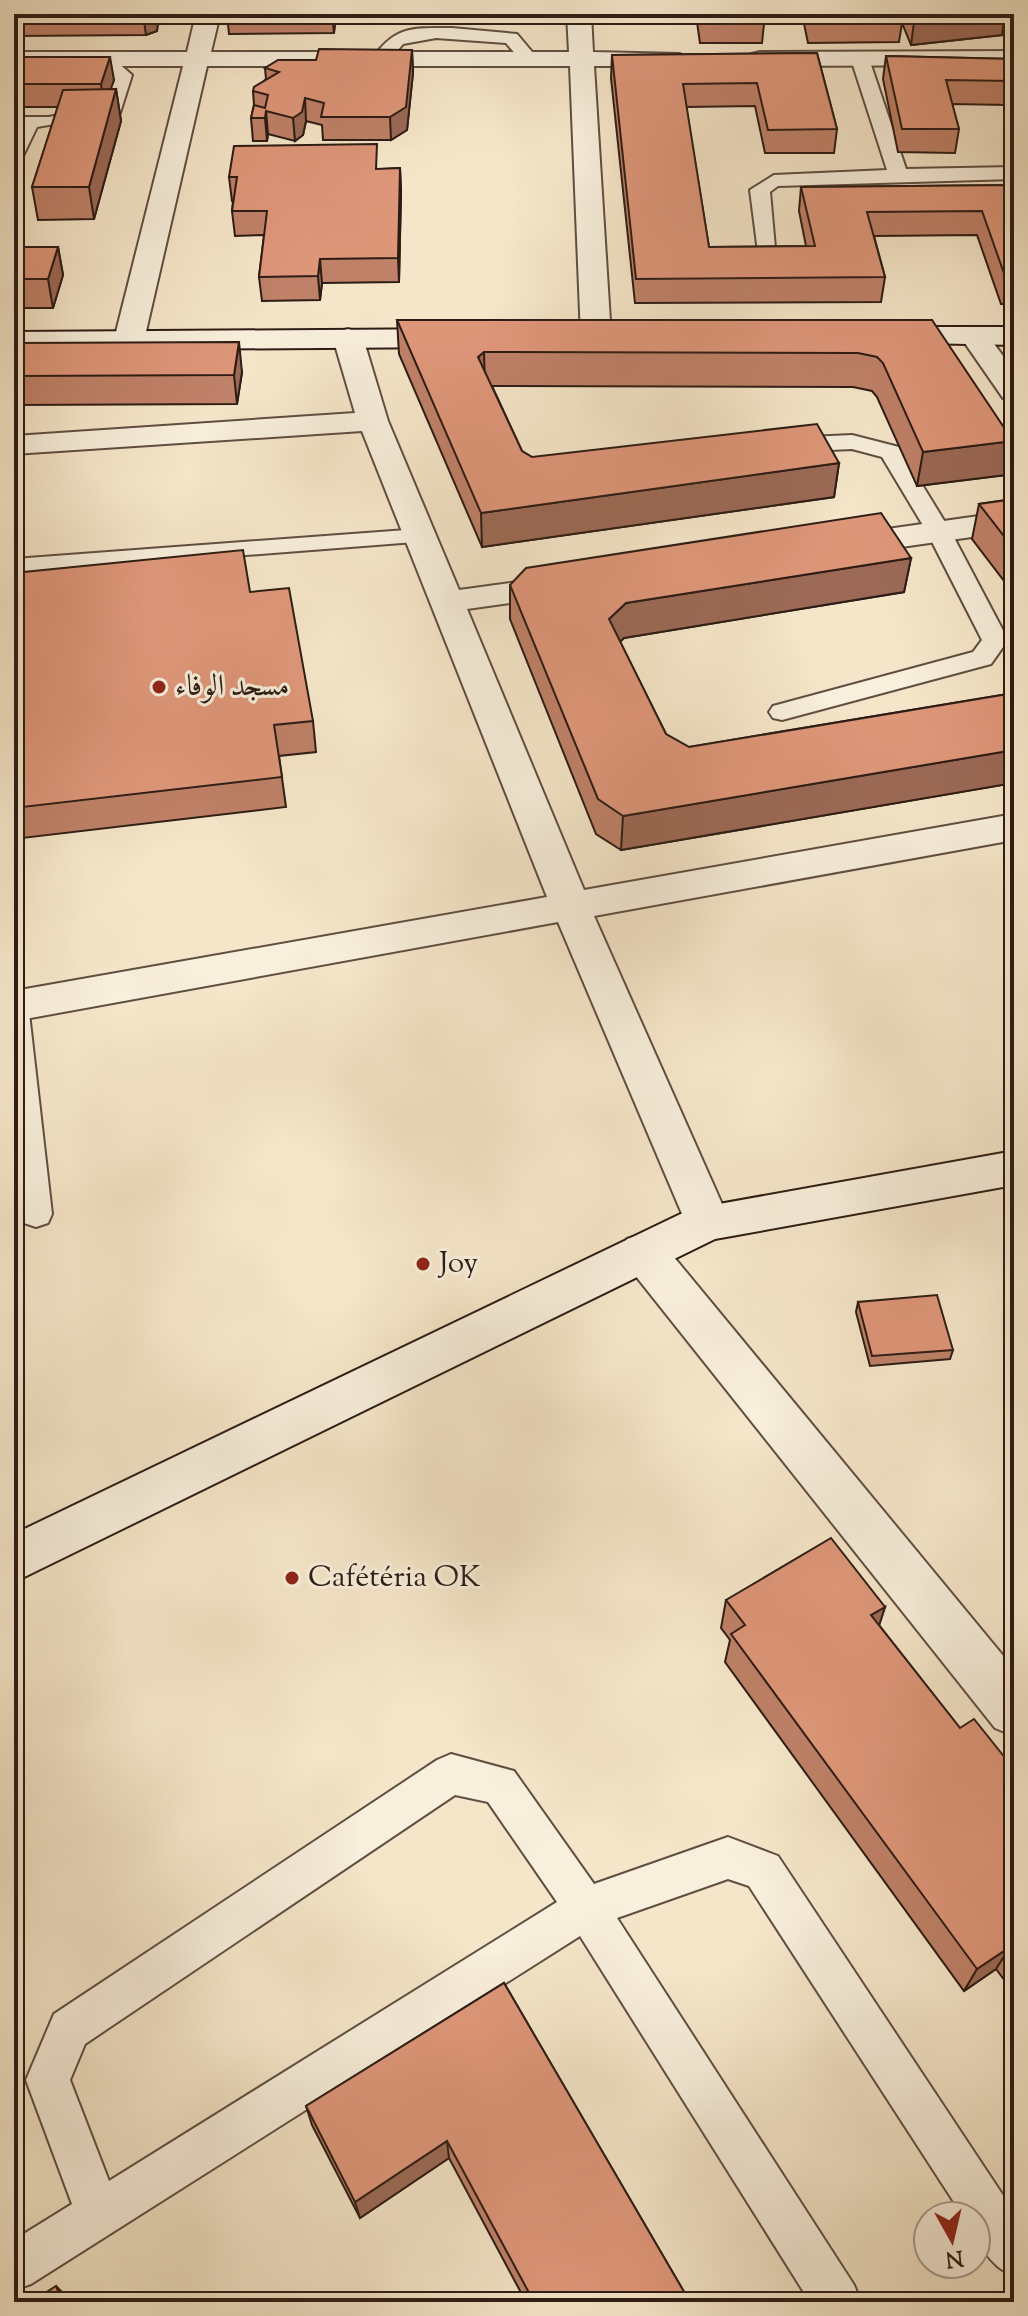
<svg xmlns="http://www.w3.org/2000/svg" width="1028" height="2316" font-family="'Sorts Mill Goudy',Amiri,serif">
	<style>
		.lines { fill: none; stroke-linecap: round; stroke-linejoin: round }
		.lane-casing { stroke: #5f4e42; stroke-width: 4 }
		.street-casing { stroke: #5f4e42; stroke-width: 4 }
		.secondary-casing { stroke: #2d1c15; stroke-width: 4 }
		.lane { fill: #f8efdc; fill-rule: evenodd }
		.street { fill: #f8efdc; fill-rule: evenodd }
		.secondary { fill: #f8efdc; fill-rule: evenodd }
		.wall { fill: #bf8168; stroke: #2d1c15; stroke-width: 2 }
		.shaded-wall { fill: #9b6955; stroke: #2d1c15; stroke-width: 2 }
		.building { fill: #de9679; stroke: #2d1c15; stroke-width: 2 }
		.poi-dot { fill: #8f2418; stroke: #f8efdc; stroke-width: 3 }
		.labels { text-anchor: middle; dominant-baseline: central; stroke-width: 6; stroke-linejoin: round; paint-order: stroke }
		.poi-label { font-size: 30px; fill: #2d1c15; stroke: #f8efdc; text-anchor: start }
	</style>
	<rect width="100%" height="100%" fill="#f5e6c9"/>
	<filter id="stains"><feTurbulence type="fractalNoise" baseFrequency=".0025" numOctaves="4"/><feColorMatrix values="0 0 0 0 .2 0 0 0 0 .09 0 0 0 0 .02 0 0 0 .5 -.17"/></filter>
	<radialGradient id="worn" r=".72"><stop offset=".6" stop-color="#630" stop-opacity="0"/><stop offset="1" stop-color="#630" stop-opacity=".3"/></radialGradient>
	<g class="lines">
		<defs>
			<g id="lane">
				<path d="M452 28 517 34 538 59 529 64 523 63 506 43 436 38 403 44 387 63 381 64 372 59C396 25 413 28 452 28Z"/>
				<path d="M103 54 109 55 132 75 120 113 37 127 23 156 14 162V136L18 127H14V117H49L106 105 114 76 94 59Z"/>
				<path d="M860 54 869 59 906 169 1014 167V179L778 186 770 192 775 248 772 252H758L750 190 774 175 887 170 851 59Z"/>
				<path d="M852 435 899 447 951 532 1008 640 991 664 782 720 773 718 769 712 773 706 973 652 982 640 927 532 882 457 852 449 787 452 779 450 776 445 779 440 787 438Z"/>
				<path d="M420 529 428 531 432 536 428 541 14 573V559Z"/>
				<path d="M14 1002 25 1005 29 1013 52 1214 48 1223 36 1227 24 1223C5 1187 14 1050 14 1002Z"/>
				<path d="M451 1754 514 1771 594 1884 728 1837 778 1856 1014 2212V2276C989 2266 976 2243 976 2216H963L749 1886 728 1879 617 1918 854 2285 861 2302H810L580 1936 31 2284 14 2290V2240L72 2204 26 2080 54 2014 437 1760ZM455 1795 488 1802 557 1902 109 2181 70 2080 85 2044Z"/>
			</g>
			<g id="street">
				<path d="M196 14H220L211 52H569L567 14H591L593 52 680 54 684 59 680 64 672 66H594L611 337 606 343 596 346 586 343 581 337 570 66H207L144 340 139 346 129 349 119 346 114 340 183 66H14V52H187Z"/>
				<path d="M994 14H1014V29L1006 27Z"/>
				<path d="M1014 51V65L760 66 752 64 748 59 752 54 760 52Z"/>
				<path d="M974 327 984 330 1014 371V401L1003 398 960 336 964 330Z"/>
				<path d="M348 329 358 332 363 338 388 421 459 590 568 575 580 578 585 585 580 592 568 595 467 609 584 890 1014 814V840L594 916 730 1222 723 1235 707 1240 691 1235 558 922 14 1021V991L547 897 362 431 14 454V436L355 413 333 338 338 332Z"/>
				<path d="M1014 511V531L838 556 826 553 822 546 826 539 838 536Z"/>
				<path d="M643 1234 659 1239 1014 1669V1736L995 1728 627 1265 620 1252 627 1239Z"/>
			</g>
			<g id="secondary">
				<path d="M884 327H1014V345L874 342 870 336 874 330Z"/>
				<path d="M460 329 470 332 475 338 470 344 460 347 14 350V332Z"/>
				<path d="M1014 1151V1185L715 1239 14 1582V1534L691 1209Z"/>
			</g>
		</defs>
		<use href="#lane" class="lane-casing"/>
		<use href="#street" class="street-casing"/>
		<use href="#secondary" class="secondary-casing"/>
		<use href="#lane" class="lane"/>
		<use href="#street" class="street"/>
		<use href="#secondary" class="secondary"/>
	</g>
	<g class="wall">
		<path d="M14 14H159L157 31 146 35 14 36Z"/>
		<path d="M227 14H336L334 33 229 34Z"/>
		<path d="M619 14H765L762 43H700L697 22H619Z"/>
		<path d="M802 14H1005L1002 35 911 45 902 23 899 42 808 43Z"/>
		<path d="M412 50 413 73 407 130 391 140H323L322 125 306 121 303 135 295 141 268 134 267 141H253L251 118 254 105 253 91 266 79 265 68 316 60Z"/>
		<path d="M817 53 837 129 834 153H765L755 106 686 107 709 247 806 246 799 211 801 187 1014 185V304H1001L977 235 874 236 885 277 881 302 635 303 611 78 612 55Z"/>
		<path d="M886 56 1014 59V110L1008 105 952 104 959 129 955 153 898 152 883 79Z"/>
		<path d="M14 57 114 80 110 90 116 89 121 121 94 219 38 220 32 187 58 107H14Z"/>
		<path d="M400 168 401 192 399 282 322 283 320 300 262 301 259 277 264 235 235 236 232 211 233 201H232L229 177Z"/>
		<path d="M14 247H58L63 275 53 308H14Z"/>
		<path d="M397 320H932L1006 475 917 486 877 397 872 391 853 387 492 386 522 451 532 457 839 463 834 497 482 547 399 354Z"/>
		<path d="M14 343 242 372 237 404 14 405Z"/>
		<path d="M1014 499V594L972 539 979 504Z"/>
		<path d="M911 558 904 592 624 638 620 642 666 734 689 747 1014 693V783L621 850 596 834 510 619V585Z"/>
		<path d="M14 573 250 592 313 721 316 752 279 756 286 807 14 839Z"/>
		<path d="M858 1302 953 1350 950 1359 870 1366 856 1312Z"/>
		<path d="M726 1600 885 1607 879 1625 960 1728 1014 1769V1993L996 1969 964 1991 725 1662 730 1640 721 1628Z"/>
		<path d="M504 1983 690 2302H526L449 2158 360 2218 312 2125 306 2106Z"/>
	</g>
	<g class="shaded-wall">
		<path d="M143 14H159L157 31 146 35Z"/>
		<path d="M332 14H336L334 33Z"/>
		<path d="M915 14H1005L1002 35 911 45Z"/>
		<path d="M412 50 413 73 407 130 391 140 390 117Z"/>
		<path d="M110 57 114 80 104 108 101 84Z"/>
		<path d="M116 89 121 121 94 219 89 187Z"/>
		<path d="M305 98 306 121 303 135 295 141 293 118Z"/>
		<path d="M266 111 268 134 267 141 265 118Z"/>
		<path d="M400 168 401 192 399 282 398 258Z"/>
		<path d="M58 247 63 275 53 308 48 279Z"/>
		<path d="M320 259 322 283 320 300 318 276Z"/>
		<path d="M239 342 242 372 237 404 234 375Z"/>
		<path d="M484 352 485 386 478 357Z"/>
		<path d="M1013 441 1006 475 917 486 923 452Z"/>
		<path d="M839 463 834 497 482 547 481 513Z"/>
		<path d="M911 558 904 592 624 638 608 653 609 619 626 603Z"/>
		<path d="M1014 750V783L621 850 623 816Z"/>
		<path d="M885 1607 876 1635 871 1615Z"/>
		<path d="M1010 1947 996 1969 964 1991 977 1969Z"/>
		<path d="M447 2141 449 2158 360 2218 355 2202Z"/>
		<path d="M56 2286 68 2298 70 2302H62Z"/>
	</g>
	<g class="building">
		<path d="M811 14H902L903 16H811Z"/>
		<path d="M319 49 412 50 406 107 390 117H321L324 103 305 98 302 112 293 118 266 111 265 118H251L254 105 265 108 268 95 253 91 254 87 279 72 265 68 278 60H316Z"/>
		<path d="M817 53 837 129 768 130 757 83 683 84 709 247 815 246 801 187 1014 185V279H1006L982 211 867 212 885 277 636 279 612 55Z"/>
		<path d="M886 56 1014 59V83L1012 81 946 80 959 129H902Z"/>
		<path d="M14 57H110L101 84H14Z"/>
		<path d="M116 89 89 187H32L63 90Z"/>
		<path d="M377 144 376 169 400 168 398 258 320 259 318 276 259 277 267 211H232L237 177H229L234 146Z"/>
		<path d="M14 247H58L48 279H14Z"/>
		<path d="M397 320H932L1013 441 923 452 883 363 877 357 858 353 484 352 478 357 522 451 532 457 817 424 839 463 481 513Z"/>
		<path d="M239 342 234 375 14 376V343Z"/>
		<path d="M1014 499V549L979 504Z"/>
		<path d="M881 513 911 558 626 603 609 619 666 734 689 747 1014 693V750L623 816 598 799 510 585 526 568Z"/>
		<path d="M243 550 250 592 289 588 313 721 274 725 282 777 14 808V573Z"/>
		<path d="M937 1295 953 1350 872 1356 858 1302Z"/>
		<path d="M831 1538 885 1607 871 1615 960 1728 974 1719 1014 1769V1953L1010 1947 977 1969 731 1634 745 1625 726 1600Z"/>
		<path d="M504 1983 690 2302H534L447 2141 355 2202 306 2106Z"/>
		<path d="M56 2286 62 2302H31Z"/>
	</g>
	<g class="poi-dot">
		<circle cx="159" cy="687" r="8"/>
		<circle cx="423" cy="1264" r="8"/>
		<circle cx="292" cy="1578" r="8"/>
	</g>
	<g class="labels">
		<g class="poi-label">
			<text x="175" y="687">مسجد الوفاء</text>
			<text x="439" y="1264">Joy</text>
			<text x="308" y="1578">Cafétéria OK</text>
		</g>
	</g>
	<rect width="1028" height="2316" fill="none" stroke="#f5e6c9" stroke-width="48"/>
	<rect x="16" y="16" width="996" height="2284" fill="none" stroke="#2d1c15" stroke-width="4"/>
	<rect x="24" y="24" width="980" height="2268" fill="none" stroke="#2d1c15" stroke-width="2"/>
	<g transform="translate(952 2240) rotate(172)"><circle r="38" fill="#f8efdc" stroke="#a79b8c" stroke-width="2"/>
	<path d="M0-6L14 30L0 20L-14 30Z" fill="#8f2418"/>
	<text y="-12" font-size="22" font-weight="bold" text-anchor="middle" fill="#2d1c15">N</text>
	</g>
	<rect width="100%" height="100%" filter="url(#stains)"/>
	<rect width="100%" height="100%" fill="url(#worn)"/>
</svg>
